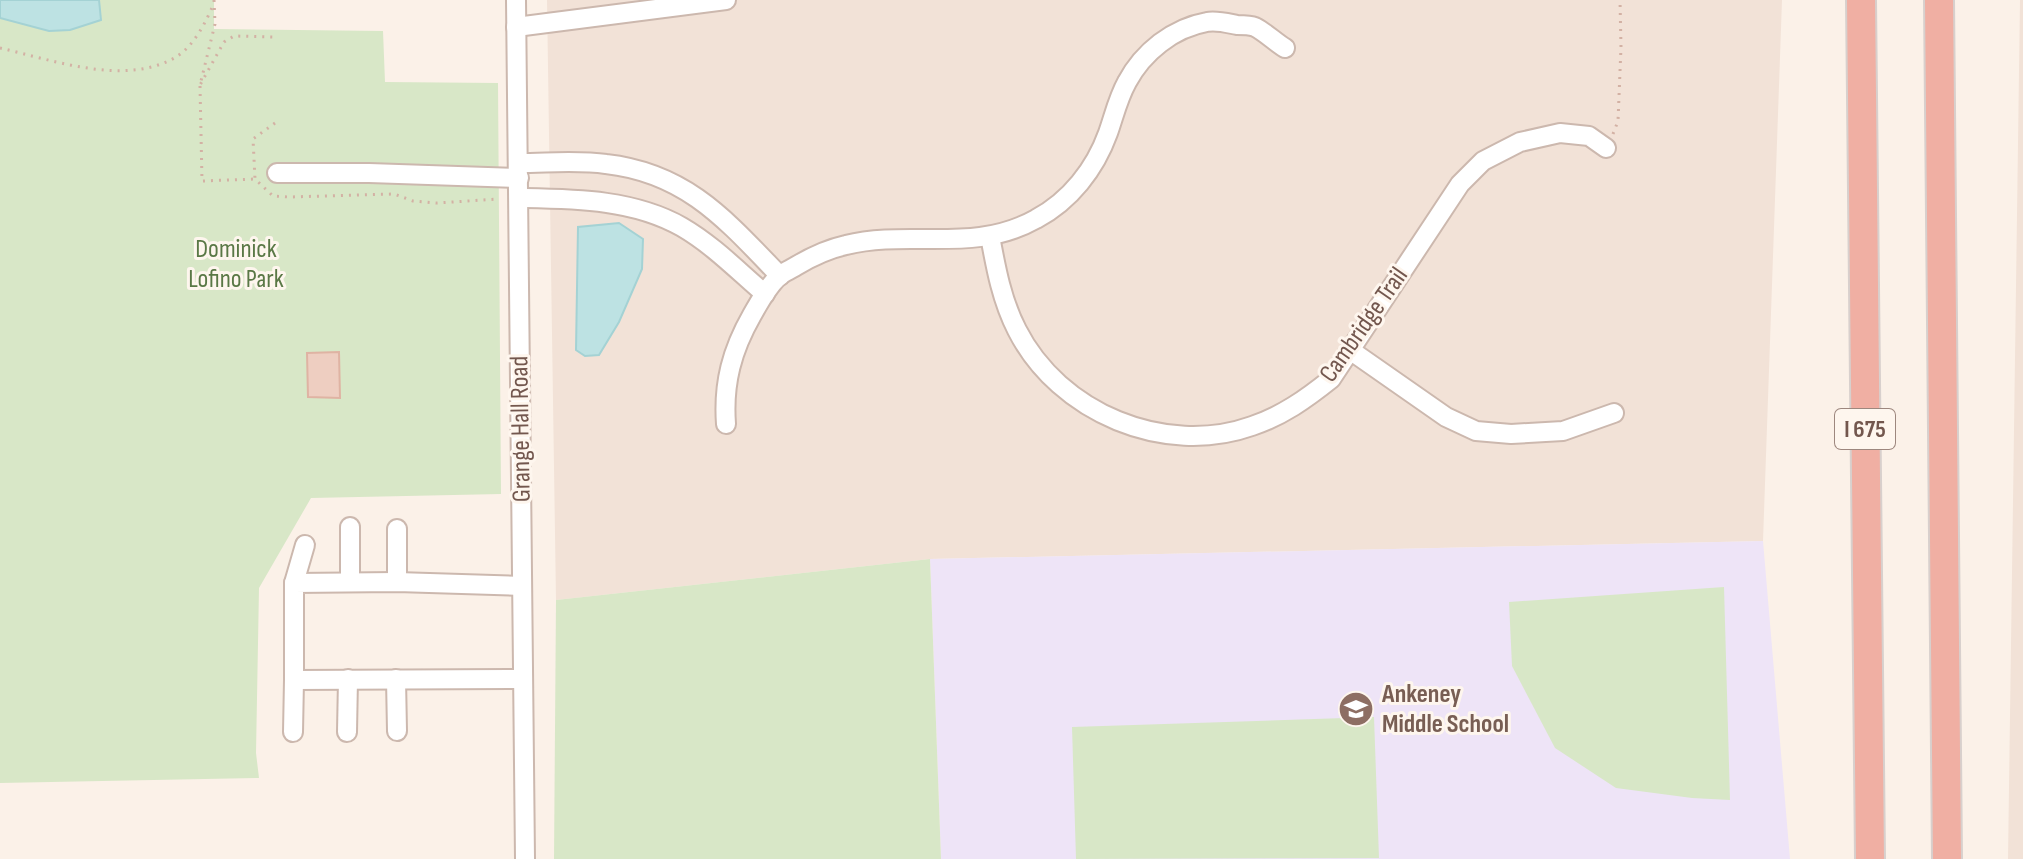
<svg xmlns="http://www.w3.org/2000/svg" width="2023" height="859" font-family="'Sofia Sans Condensed',sans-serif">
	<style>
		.residential { fill: #f2e2d7 }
		.education { fill: #eee4f7 }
		.green { fill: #d8e7c7 }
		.water { fill: #bde2e3; stroke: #a4d2d4; stroke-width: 2 }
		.building { fill: #eecec1; stroke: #dfb3a3; stroke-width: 2 }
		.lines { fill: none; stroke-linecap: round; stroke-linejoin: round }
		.minor-casing { stroke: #ccb8ae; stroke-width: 22 }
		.highway-casing { stroke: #d8d0cd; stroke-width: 32 }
		.path { stroke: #d3b1a4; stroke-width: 3; stroke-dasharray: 2 6; stroke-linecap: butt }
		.minor { stroke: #fff; stroke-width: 18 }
		.highway { stroke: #f0afa3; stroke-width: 28 }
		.labels { text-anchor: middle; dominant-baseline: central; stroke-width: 6; stroke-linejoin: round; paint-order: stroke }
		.shield { fill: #fef6ee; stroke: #9d877e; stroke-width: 2 }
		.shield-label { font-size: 24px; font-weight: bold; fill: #73574e }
		.park-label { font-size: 26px; fill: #5a7846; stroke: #fef6ee }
		.street-label { font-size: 26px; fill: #73574e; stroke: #fef6ee }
		.education-label { font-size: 26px; font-weight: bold; fill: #785e54; stroke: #fef6ee; text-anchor: start }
	</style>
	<rect width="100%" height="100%" fill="#fbf1e8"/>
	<g class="residential">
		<path d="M547 0H1782L1763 541 930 559 556 600Z"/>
		<path d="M2020 0H2023V859H2008Z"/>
	</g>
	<path class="education" d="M1763 541 1790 859H941L930 559Z"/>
	<g class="green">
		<path d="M0 0H214V29L383 31 385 82 498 83 501 494 311 498 259 588 256 753 259 778 0 783Z"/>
		<path d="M930 559 941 859H554L556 600Z"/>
		<path d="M1724 587 1730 800 1692 798 1616 788 1555 748 1512 666 1509 602Z"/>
		<path d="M1374 717 1379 858 1076 859 1072 727Z"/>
	</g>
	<g class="water">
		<path d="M0 0H99L101 20 70 30 49 31 0 18Z"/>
		<path d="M619 223 643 239 642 269 619 322 599 355 585 356 576 350 578 227Z"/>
	</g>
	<path class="building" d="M339 352 340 398 308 397 307 353Z"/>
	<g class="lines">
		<defs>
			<g id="minor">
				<path d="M516 0 525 859"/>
				<path d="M516 27 726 0"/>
				<path d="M519 163C548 163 578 160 606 164 687 173 727 221 780 276"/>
				<path d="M277 173H369L519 178"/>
				<path d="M519 198C574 199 633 199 682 227 713 245 738 271 765 294"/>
				<path d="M990 236C996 269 1002 301 1017 330 1059 413 1165 457 1252 426 1282 416 1306 399 1331 379L1460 184 1483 161 1520 142 1560 133 1589 136 1606 148"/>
				<path d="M1350 350 1446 417 1476 431 1511 434 1563 431 1614 413"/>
				<path d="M726 424C723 383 732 350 752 315 760 301 768 286 780 275 785 272 791 269 796 266 811 257 828 249 846 245 910 229 974 254 1036 219 1070 201 1095 169 1108 133 1114 116 1118 98 1127 82 1143 52 1173 28 1207 22 1216 20 1227 23 1237 25 1242 25 1250 25 1255 27 1265 32 1275 42 1285 48"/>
				<path d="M350 527V582"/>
				<path d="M397 582V529"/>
				<path d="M294 583 305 545"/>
				<path d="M522 586 397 582 294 583V680L523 679"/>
				<path d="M396 679 397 731"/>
				<path d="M293 732 294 680"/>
				<path d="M347 732 348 679"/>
			</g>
			<g id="highway">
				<path d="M1861 0 1870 859"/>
				<path d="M1939 0 1947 859"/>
			</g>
		</defs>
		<use href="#minor" class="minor-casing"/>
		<use href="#highway" class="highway-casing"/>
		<g class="path">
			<path d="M214 0 215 24 200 85 224 42 234 36 273 37"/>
			<path d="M0 48C53 60 125 87 176 57 194 46 206 22 214 3"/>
			<path d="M200 86 202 181 255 179"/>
			<path d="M275 123 253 139 255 179 273 196 289 197 394 194 413 201 436 203 499 199"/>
			<path d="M1613 134 1618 121 1621 47 1620 0"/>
		</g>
		<use href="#minor" class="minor"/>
		<use href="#highway" class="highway"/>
	</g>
	<defs>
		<symbol id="school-disc" viewBox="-11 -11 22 22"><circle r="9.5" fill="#8d6e63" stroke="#fef6ee"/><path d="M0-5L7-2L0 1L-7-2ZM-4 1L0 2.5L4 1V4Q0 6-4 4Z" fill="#fff"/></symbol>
	</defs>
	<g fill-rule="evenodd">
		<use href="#school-disc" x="1336" y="689" width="40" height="40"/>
	</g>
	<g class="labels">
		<rect class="shield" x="1835" y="409" width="60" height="40" rx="6"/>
		<g class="shield-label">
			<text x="1865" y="429">I 675</text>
		</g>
		<g class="park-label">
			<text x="236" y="249">Dominick<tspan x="236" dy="30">Lofino Park</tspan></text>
		</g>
		<g class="street-label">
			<text transform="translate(1364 325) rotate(-55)">Cambridge Trail</text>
			<text transform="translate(521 429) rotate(-91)">Grange Hall Road</text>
		</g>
		<g class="education-label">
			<text x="1382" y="694">Ankeney<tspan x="1382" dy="30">Middle School</tspan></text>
		</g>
	</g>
</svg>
